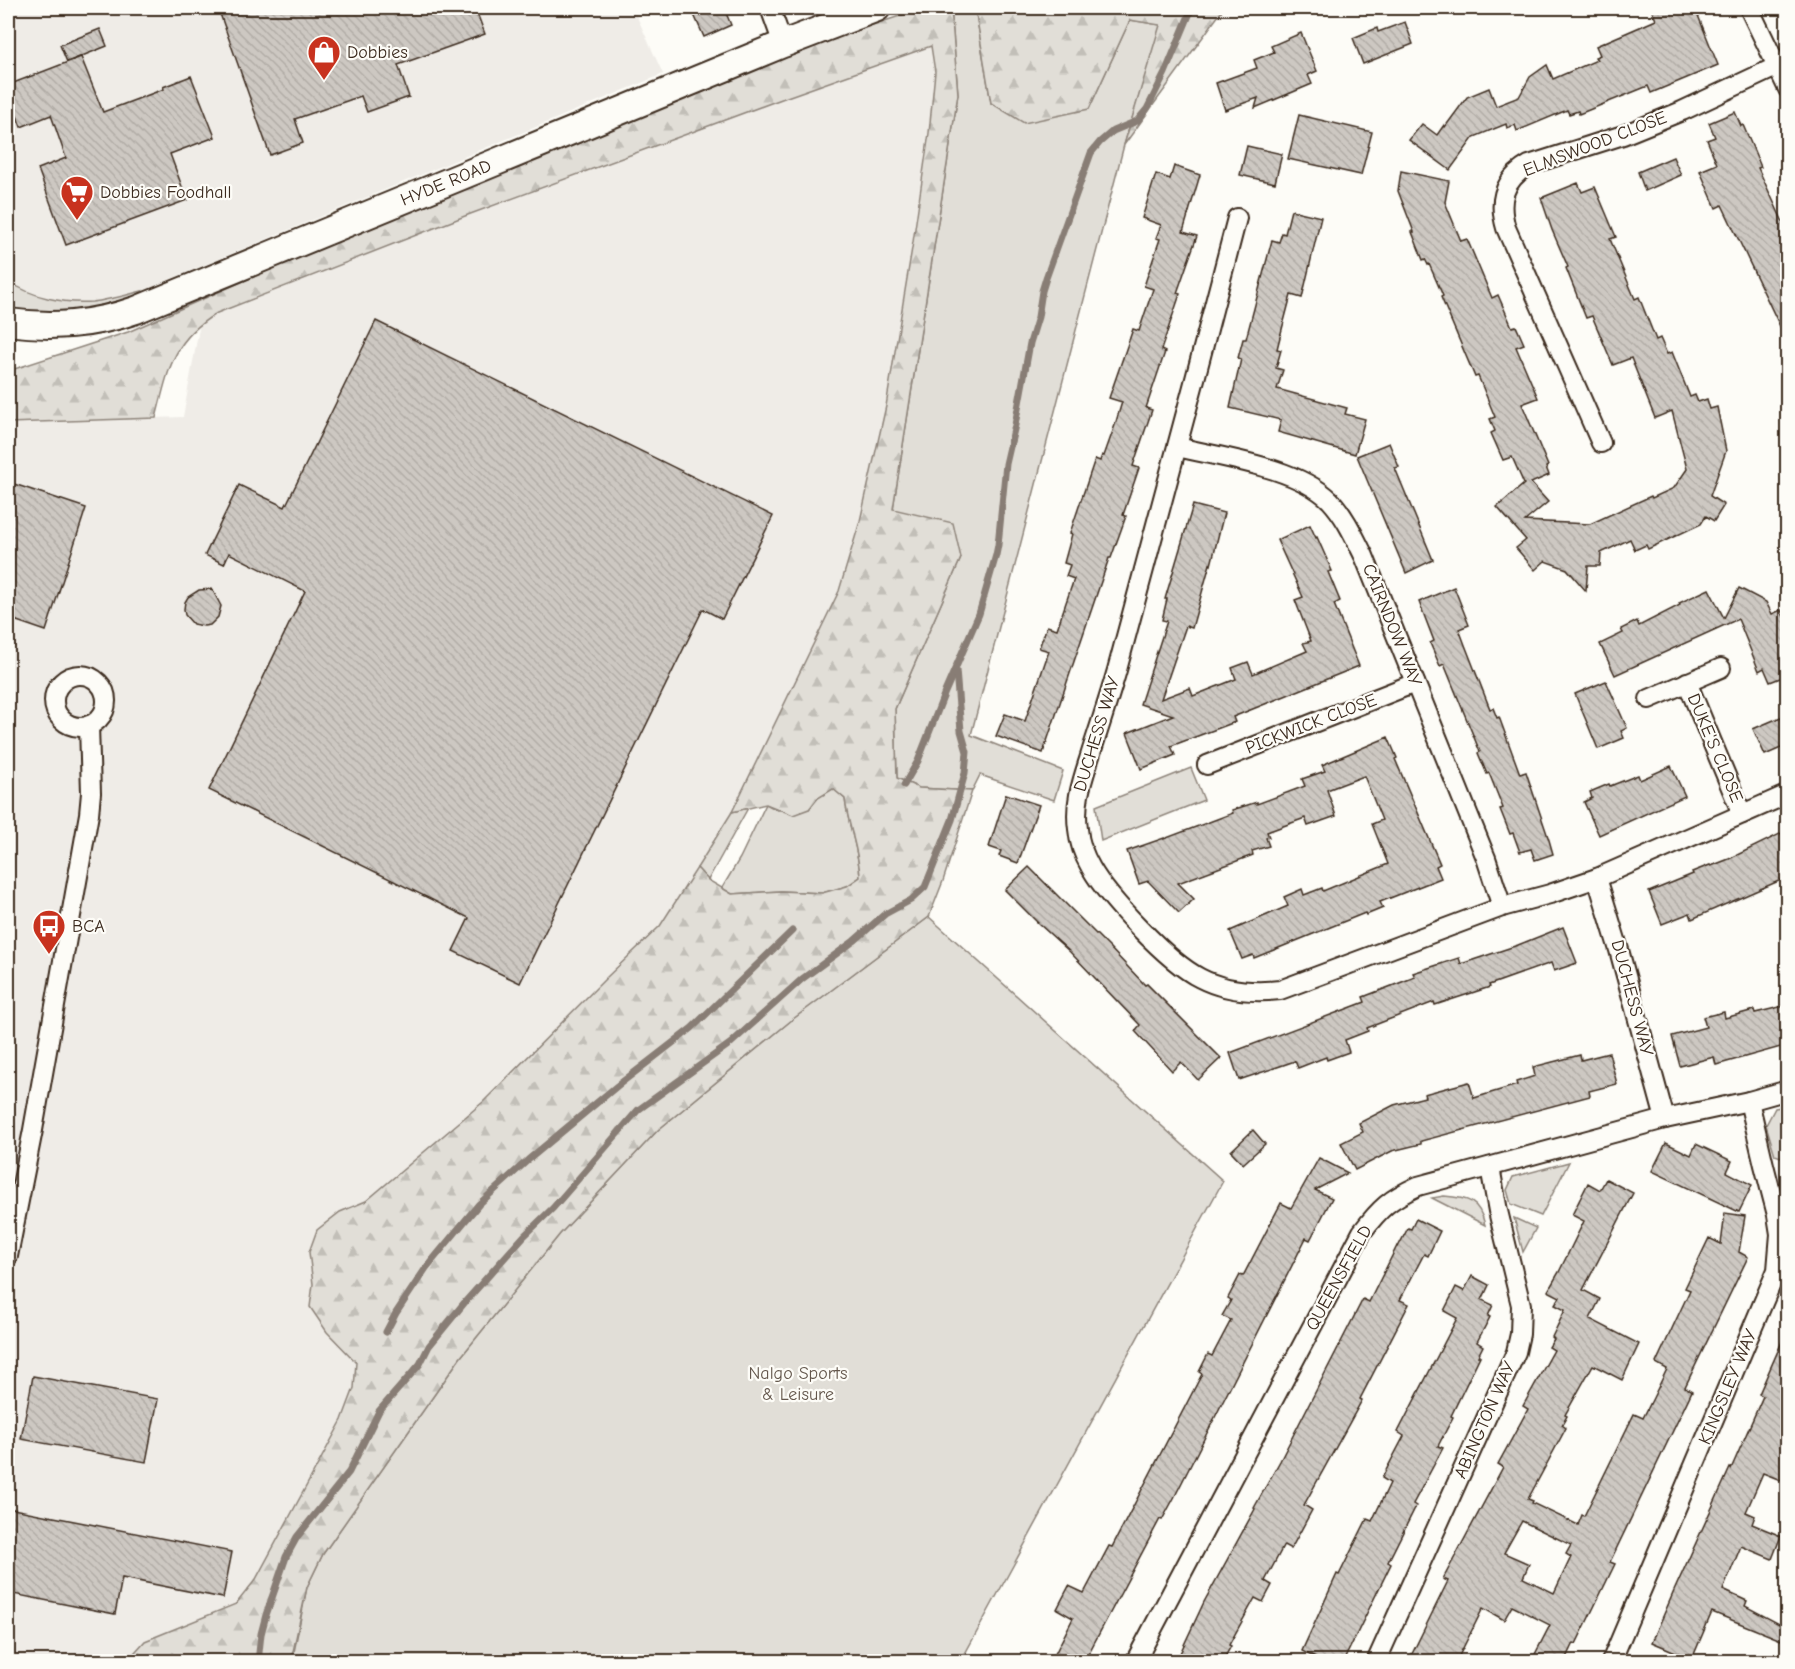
<svg xmlns="http://www.w3.org/2000/svg" width="1795" height="1669" font-family="'Comic Neue',sans-serif">
	<style>
		.built { fill: #efece7 }
		.green { fill: #e1ded7; stroke: #8e847a; stroke-width: 1.5 }
		.forest { fill: url(#forest-firs); stroke: #8e847a; stroke-width: 1.5 }
		.lines { fill: none; stroke-linecap: round; stroke-linejoin: round }
		.stream { stroke: #887d74; stroke-width: 7 }
		.building { fill: url(#building-back-hatch); stroke: #3b2a1e; stroke-width: 1.5; fill-rule: evenodd }
		.minor-casing { stroke: #3b2a1e; stroke-width: 22 }
		.secondary-casing { stroke: #3b2a1e; stroke-width: 30 }
		.minor { stroke: #fdfcf7; stroke-width: 18 }
		.secondary { stroke: #fdfcf7; stroke-width: 26 }
		.labels { text-anchor: middle; dominant-baseline: central; stroke-width: 4.5; stroke-linejoin: round; paint-order: stroke }
		.poi-label { font-size: 18px; fill: #3b2a1e; stroke: #fdfcf7; text-anchor: start }
		.street-label { font-size: 18px; fill: #3b2a1e; stroke: #fdfcf7 }
		.park-label { font-size: 18px; fill: #64574c; stroke: #fdfcf7 }
	</style>
	<defs>
		<pattern id="forest-firs" width="22" height="20" patternUnits="userSpaceOnUse" patternTransform="scale(1.5)"><rect width="22" height="20" fill="#e1ded7"/><path d="M5 1l3.5 6h-7zM16 11l3.5 6h-7z" fill="#c2bfb8"/></pattern>
		<pattern id="building-back-hatch" width="6" height="6" patternUnits="userSpaceOnUse" patternTransform="scale(1.5)"><rect width="6" height="6" fill="#cdc8c2"/><path d="M-1 5l2 2M0 0l6 6M5-1l2 2" fill="none" stroke="#b1aca6"/></pattern>
	</defs>
	<rect width="100%" height="100%" fill="#fdfcf7"/>
	<filter id="ink" filterUnits="userSpaceOnUse"><feTurbulence type="fractalNoise" baseFrequency=".0167" numOctaves="2"/><feDisplacementMap in="SourceGraphic" scale="12" xChannelSelector="R" yChannelSelector="G"/><feConvolveMatrix kernelMatrix="1 2 1 2 8 2 1 2 1" color-interpolation-filters="sRGB"/></filter>
	<g filter="url(#ink)">
		<g class="built">
			<path d="M8 8H633L663 74 142 291 93 302H66L45 297 17 287 8 281Z"/>
			<path d="M931 46 935 72 929 133 913 242 886 406 860 521 839 591 732 812 660 926 606 978 483 1102 366 1201 340 1212 309 1252 313 1284 310 1307 327 1332 356 1362 354 1388 342 1420 256 1579 236 1604 145 1641 127 1661H8V423L183 417 200 323 217 313 465 216 787 97Z"/>
		</g>
		<g class="green">
			<path d="M951 8H975L991 103 1089 109 1130 20 1161 25 1124 145 971 735 1063 771 1054 800 980 775 972 791 919 788 897 778 895 709 961 558 893 509 958 94Z"/>
			<path d="M8 281C32 297 63 304 92 302 109 300 126 295 142 291 135 300 125 301 114 304 76 316 46 318 8 308Z"/>
			<path d="M1191 768 1204 800 1101 841 1096 806Z"/>
			<path d="M833 788 845 799C848 826 859 850 860 877L847 886 822 893 781 891 732 894 722 888 740 858 766 804 777 810 809 809 818 798Z"/>
			<path d="M748 808 708 880 697 868 732 812Z"/>
			<path d="M929 917 1223 1181 961 1661 292 1662 307 1587 323 1554 460 1358 560 1234 658 1130 793 1019Z"/>
			<path d="M1787 1106V1142L1781 1157 1775 1155 1766 1125 1775 1108Z"/>
			<path d="M1569 1162 1541 1216 1511 1204 1507 1190 1513 1177Z"/>
			<path d="M1444 1196C1468 1198 1479 1200 1485 1225L1432 1198Z"/>
			<path d="M1514 1218 1536 1228 1523 1252Z"/>
		</g>
		<g class="forest">
			<path d="M924 8H951L958 94 893 509 953 523 961 558 895 709 897 778 919 788 972 791 943 881 929 917 793 1019 658 1130 560 1234 460 1358 323 1554 307 1587 291 1661H127L145 1641 236 1604 256 1579 342 1420 354 1388 356 1362 327 1332 310 1307 313 1284 309 1252 317 1230 340 1212 366 1201 483 1102 606 978 660 926 697 868 708 880 732 894 781 891 822 893 847 886 860 877C859 850 848 826 845 799L833 789 818 798 809 809 793 815 766 804 732 812 839 591 860 521 886 406 913 242 929 133 935 72 931 46 787 97 465 216 217 313C172 340 168 371 156 418L8 423V371L128 332 275 267 638 115 818 43Z"/>
			<path d="M975 8H1224L1124 145 1160 25 1130 20 1089 109 1024 123 991 103Z"/>
		</g>
		<g class="lines">
			<g class="stream">
				<path d="M904 785 918 761 945 692 979 614 996 555 998 545 1006 464 1015 425 1030 343 1038 317 1042 291 1046 278 1091 153 1100 142 1113 131 1137 121 1147 109 1165 73 1192 8"/>
				<path d="M386 1332 396 1313 426 1268 479 1204 528 1160 617 1086 692 1028 792 931"/>
				<path d="M258 1662 261 1634 266 1615 286 1557 297 1537 349 1472 379 1411 420 1364 429 1346 465 1302 524 1236 553 1208 638 1110 731 1043 802 979 854 941 885 914 911 900 925 887 952 820 965 773 967 752 961 731 956 670"/>
			</g>
		</g>
		<g class="building">
			<path d="M218 8H475L485 34 398 65 409 97 367 112 361 96 295 119 303 143 270 155Z"/>
			<path d="M691 8H724L731 25 704 37Z"/>
			<path d="M1651 8H1695L1718 65 1651 93 1648 86 1579 114 1578 111 1569 114 1567 110 1517 131 1515 125 1507 128 1506 124 1474 137 1450 170 1409 140 1422 124 1437 135 1444 125 1445 127 1467 97 1489 88 1496 106 1519 97 1530 77 1547 65 1553 79 1597 60 1595 57 1600 55 1596 46 1656 20Z"/>
			<path d="M1405 22 1413 44 1363 64 1353 38 1377 28 1378 32Z"/>
			<path d="M100 29 107 46 67 62 60 45Z"/>
			<path d="M1301 33 1317 71 1308 75 1312 84 1255 108 1258 98 1225 110 1216 83 1257 68 1254 60 1274 52 1271 46Z"/>
			<path d="M81 57 103 112 164 89 163 87 191 76 215 137 170 154 187 200 66 245 38 169 66 158 51 115 21 127 8 92V85Z"/>
			<path d="M1735 112 1741 126 1743 125 1761 167 1758 168 1788 233V343L1722 205 1716 208 1700 171 1717 164 1707 140 1715 137 1709 123Z"/>
			<path d="M1299 115 1372 132 1361 175 1288 159Z"/>
			<path d="M1247 146 1282 154 1275 183 1240 175Z"/>
			<path d="M1673 157 1681 175 1645 191 1638 172Z"/>
			<path d="M1174 166 1200 175 1183 232 1197 236 1177 293 1180 294 1161 350 1165 352 1146 408 1152 410 1133 466 1139 468 1123 515 1126 516 1111 558H1109L1043 753 996 736 1005 714 1025 721 1049 651 1039 648 1047 626 1057 629 1074 579 1066 576 1070 565 1064 563 1072 534 1070 533 1095 459 1100 461 1102 455 1104 456 1115 425 1122 402 1109 398 1133 329 1139 331 1153 289 1144 286 1160 239 1156 238 1161 225 1142 218 1156 174 1170 179Z"/>
			<path d="M1401 171 1449 181 1445 202 1461 241 1467 239 1492 298 1498 295 1512 327 1516 326 1524 344 1516 347 1538 398 1522 404 1548 466 1546 467 1549 475 1531 483 1548 502 1525 521 1590 524 1651 496 1652 498 1674 488 1687 469 1672 411 1655 418 1631 358 1613 365 1592 316 1586 318 1566 268 1568 267 1552 230 1541 198 1578 183 1582 192 1595 187 1616 237 1610 239 1635 299 1639 297 1656 340 1660 338 1667 354 1672 352 1690 397 1695 395 1698 402 1707 399 1710 409 1717 407 1726 451 1710 496 1724 505 1714 521 1706 516 1701 524 1648 549 1646 545 1635 550 1630 539 1601 553 1600 566H1588L1586 591 1567 569 1545 561 1535 570 1516 548 1526 540 1497 507 1524 484 1512 457 1503 460 1491 433 1495 431 1490 419 1495 417 1481 383 1478 376 1475 377 1441 297 1443 296 1429 264 1428 265 1425 259 1423 260 1412 232H1414L1398 191Z"/>
			<path d="M1291 210 1321 217 1302 298 1291 295 1281 333 1277 349 1281 350 1276 368 1283 370 1277 389 1347 408 1345 414 1365 419 1355 454 1278 432 1281 420 1230 408 1241 359 1238 358 1243 339H1246L1272 240 1279 242 1282 233 1285 234Z"/>
			<path d="M376 321 773 516 722 619 703 609 520 983 453 951 469 918 209 790 305 591 229 553 224 564 205 555 239 485 285 507Z"/>
			<path d="M1389 443 1399 467 1395 468 1433 560 1406 573 1357 456Z"/>
			<path d="M8 482 86 508 46 631 8 618Z"/>
			<path d="M1193 505 1224 513 1211 565 1210 564 1192 628 1186 626 1161 699 1190 688 1193 696 1236 679 1232 668 1248 662 1253 674 1307 651 1303 643 1311 641 1295 600 1303 597 1277 540 1310 525 1316 538 1317 537 1332 571 1328 572 1340 601 1334 604 1359 666 1233 717 1235 722 1171 746 1175 755 1141 769 1127 733 1173 715 1140 704 1167 621 1162 620 1167 599H1165Z"/>
			<path d="M1454 587 1469 625 1459 629 1465 645 1490 709 1493 708 1497 718 1499 717 1520 774 1526 772 1549 840 1553 854 1535 860 1531 849 1520 852 1513 833 1510 834 1500 809 1503 808 1489 773 1487 774 1478 753 1480 752 1444 664 1440 666 1430 643 1434 641 1419 602Z"/>
			<path d="M1739 588 1766 602 1772 614 1781 610 1788 626V675L1770 682 1764 668 1759 671 1738 619 1615 675 1600 644 1623 633 1621 629 1637 621 1639 626 1680 605 1679 603 1709 589 1724 618Z"/>
			<path d="M212 589 221 606 218 617 210 625 204 626 193 624 185 615 184 609 185 602 188 597 199 590Z"/>
			<path d="M1606 681 1627 728 1621 731 1624 738 1598 749 1575 694Z"/>
			<path d="M1788 714V745L1765 755 1753 729Z"/>
			<path d="M1388 737 1397 758 1395 759 1440 864 1436 866 1441 878 1380 902 1383 908 1366 915 1365 913 1254 958 1253 955 1242 959 1230 931 1288 906 1284 897 1302 889 1304 895 1322 888 1323 891 1388 864 1372 824 1382 820 1364 776 1327 790 1336 816 1308 826 1305 818 1267 832 1269 837 1266 838 1269 846 1252 851 1253 855 1178 883 1194 899 1179 913 1148 881 1139 884 1127 851 1164 838V839L1233 813 1232 810 1257 802V804L1305 786 1302 779 1325 771 1322 765Z"/>
			<path d="M1671 766 1685 796 1599 835 1584 802 1592 798 1590 792 1609 784 1610 786 1638 775 1640 780Z"/>
			<path d="M1006 794 1039 805 1018 863 999 856 1001 851 989 847Z"/>
			<path d="M1788 830V877L1692 919 1690 913 1662 924 1649 892 1693 874 1692 872 1710 865 1711 866 1729 859Z"/>
			<path d="M1029 867 1110 948 1145 985 1147 984 1221 1058 1198 1080 1181 1062 1172 1071 1135 1031 1140 1025 1070 952 1039 924 1005 890Z"/>
			<path d="M1563 927 1577 963 1554 971 1551 963 1489 985 1490 987 1435 1005 1434 1002 1367 1028 1368 1031 1345 1040 1349 1052 1327 1060 1326 1057 1298 1068 1295 1061 1239 1080 1230 1053 1365 1002 1363 997 1415 977 1413 973 1459 958 1461 964 1518 945Z"/>
			<path d="M1788 1005V1045L1716 1065 1714 1057 1680 1066 1672 1036 1706 1027 1703 1017 1724 1012 1725 1018 1754 1010 1755 1013Z"/>
			<path d="M1609 1053 1617 1084 1589 1091 1590 1096 1421 1141V1144L1392 1151 1355 1170 1341 1143 1363 1132 1359 1123 1394 1105 1425 1097 1424 1094 1469 1082 1474 1098 1517 1085 1516 1082 1535 1076 1533 1067 1580 1055 1581 1060Z"/>
			<path d="M1253 1130 1265 1144 1243 1164 1231 1151Z"/>
			<path d="M1666 1143 1691 1155 1696 1144 1732 1161 1727 1172 1752 1185 1739 1212 1652 1171Z"/>
			<path d="M1319 1158 1348 1173 1315 1190 1332 1198 1310 1240 1306 1238 1174 1498 1162 1520 1160 1519 1084 1662H1051L1073 1618 1057 1609 1069 1586 1084 1593 1109 1546 1112 1547 1202 1374 1199 1372 1208 1354 1212 1356 1231 1320 1222 1316 1231 1300 1228 1298 1240 1275 1243 1276 1281 1203 1291 1208Z"/>
			<path d="M1606 1179 1633 1193 1583 1290 1600 1299 1590 1319 1639 1344 1622 1380 1593 1365 1565 1415 1567 1416 1562 1425 1566 1428 1528 1499 1533 1501 1532 1503 1578 1525 1582 1515 1584 1516 1634 1414 1643 1418 1653 1398 1667 1369 1656 1363 1690 1290 1685 1288 1709 1238 1721 1244 1725 1213 1745 1216 1739 1252 1748 1257 1685 1387 1692 1391 1610 1562 1615 1564 1576 1644 1574 1643 1565 1662H1531L1550 1625 1512 1606 1504 1620 1483 1608 1456 1662H1408L1448 1581 1443 1579 1503 1467 1498 1464 1528 1409 1523 1406 1554 1350 1549 1347 1554 1339 1552 1337 1565 1310 1555 1305 1560 1297 1548 1291 1559 1272 1584 1221 1572 1215 1588 1183 1600 1190ZM1522 1521 1571 1545 1566 1554 1571 1557 1554 1593 1523 1578 1529 1564 1504 1553Z"/>
			<path d="M1416 1219 1440 1231 1428 1256 1424 1254 1400 1300 1409 1304 1360 1399 1362 1400 1304 1505 1312 1510 1291 1549 1284 1545 1265 1581 1272 1585 1263 1602 1255 1598 1229 1645 1231 1646 1222 1662H1176L1204 1602 1255 1509 1254 1508 1280 1461 1363 1299 1369 1302 1397 1246 1398 1247 1408 1228 1411 1229Z"/>
			<path d="M1472 1276 1489 1285 1482 1300 1493 1305 1488 1316 1490 1317 1477 1342 1483 1346 1478 1356H1480L1451 1416 1453 1417 1438 1446 1443 1448 1413 1504 1416 1506 1388 1562 1391 1564 1343 1662H1323L1302 1651 1337 1574 1339 1575 1367 1519 1372 1521 1390 1483 1382 1478 1404 1436 1398 1432 1457 1318 1444 1311 1456 1287 1464 1291Z"/>
			<path d="M1788 1328V1405L1781 1422 1788 1425V1483L1763 1473 1746 1512 1755 1516 1752 1524 1781 1536 1772 1559 1741 1546 1723 1590 1747 1601 1745 1606 1787 1628 1781 1640 1712 1612 1692 1659 1652 1642 1674 1591 1730 1468 1731 1469 1763 1396 1759 1394Z"/>
			<path d="M33 1376 158 1399 146 1462 21 1439Z"/>
			<path d="M8 1508 232 1552 223 1598 122 1578 115 1614 8 1593Z"/>
		</g>
		<g class="lines">
			<defs>
				<g id="minor">
					<path d="M770 8 783 44"/>
					<path d="M1749 8 1788 89"/>
					<path d="M1237 218C1198 369 1158 519 1117 670 1109 698 1100 725 1091 753 1083 779 1074 801 1078 829 1079 842 1084 856 1091 868 1108 898 1168 962 1200 978 1225 991 1252 993 1280 990L1502 907 1550 894 1597 878 1788 794"/>
					<path d="M1601 443 1506 228C1498 201 1503 180 1529 165L1623 135 1682 111 1778 66"/>
					<path d="M1178 447C1223 458 1296 467 1330 500 1345 516 1354 536 1364 556L1486 858 1502 907"/>
					<circle cx="80" cy="701" r="26"/>
					<path d="M1687 682 1742 814"/>
					<path d="M1649 699 1721 668"/>
					<path d="M1207 765 1415 683"/>
					<path d="M1597 878 1619 950 1665 1119"/>
					<path d="M8 1256 33 1130 89 814 91 793 89 725"/>
					<path d="M1135 1662 1362 1232C1380 1208 1390 1199 1418 1186L1665 1119 1749 1101 1788 1090"/>
					<path d="M1376 1662 1516 1352 1520 1334 1521 1305 1498 1211 1490 1167"/>
					<path d="M1611 1662 1777 1270 1780 1234 1777 1215 1764 1165 1749 1101"/>
				</g>
				<path id="secondary" d="M8 322C53 328 93 325 136 310L783 44 877 8"/>
			</defs>
			<use href="#minor" class="minor-casing"/>
			<use href="#secondary" class="secondary-casing"/>
			<use href="#minor" class="minor"/>
			<use href="#secondary" class="secondary"/>
		</g>
	</g>
	<defs>
		<symbol id="shop-pin" viewBox="-11 -11 22 30"><path d="M0 17L-7.5 6A9.5 9.5 0 1 1 7.5 6Z" fill="#c8321e" stroke="#fdfcf7"/><path d="M-5-2.5h2.3a2.7 3.5 0 0 1 5.4 0H5L5.5 6h-11ZM-1.5-2.5h3a1.5 2.3 0 0 0-3 0Z" fill="#fff"/></symbol>
		<symbol id="supermarket-pin" viewBox="-11 -11 22 30"><path d="M0 17L-7.5 6A9.5 9.5 0 1 1 7.5 6Z" fill="#c8321e" stroke="#fdfcf7"/><path d="M-6-5.5h2.5l.6 2H6L4.5 2H-2.5L-4.4-4H-6ZM-1.5 3.2a1.3 1.3 0 1 0 .1 0ZM3 3.2a1.3 1.3 0 1 0 .1 0Z" fill="#fff"/></symbol>
		<symbol id="bus-pin" viewBox="-11 -11 22 30"><path d="M0 17L-7.5 6A9.5 9.5 0 1 1 7.5 6Z" fill="#c8321e" stroke="#fdfcf7"/><path d="M-5-6H5V4H4V6H2V4H-2V6H-4V4H-5ZM-3.5-4V0h7V-4ZM-3.5 1.2v1.5H-2V1.2ZM2 1.2v1.5H3.5V1.2Z" fill="#fff"/></symbol>
	</defs>
	<g fill-rule="evenodd">
		<use href="#shop-pin" x="305" y="33" width="38" height="52"/>
		<use href="#supermarket-pin" x="58" y="173" width="38" height="52"/>
		<use href="#bus-pin" x="30" y="907" width="38" height="52"/>
	</g>
	<g class="labels">
		<g class="poi-label">
			<text x="347" y="52">Dobbies</text>
			<text x="100" y="192">Dobbies Foodhall</text>
			<text x="72" y="926">BCA</text>
		</g>
		<g class="street-label">
			<text transform="translate(1595 144) rotate(-21)">ELMSWOOD CLOSE</text>
			<text transform="translate(446 183) rotate(-22)">HYDE ROAD</text>
			<text transform="translate(1392 625) rotate(68)">CAIRNDOW WAY</text>
			<text transform="translate(1311 724) rotate(-21)">PICKWICK CLOSE</text>
			<text transform="translate(1097 734) rotate(-73)">DUCHESS WAY</text>
			<text transform="translate(1715 748) rotate(67)">DUKE'S CLOSE</text>
			<text transform="translate(1632 998) rotate(75)">DUCHESS WAY</text>
			<text transform="translate(1339 1278) rotate(-61)">QUEENSFIELD</text>
			<text transform="translate(1728 1387) rotate(-67)">KINGSLEY WAY</text>
			<text transform="translate(1485 1420) rotate(-66)">ABINGTON WAY</text>
		</g>
		<g class="park-label">
			<text x="798" y="1373">Nalgo Sports<tspan x="798" dy="21">&amp; Leisure</tspan></text>
		</g>
	</g>
	<rect width="1795" height="1669" fill="none" stroke="#fdfcf7" stroke-width="30"/>
	<rect x="15" y="15" width="1765" height="1639" fill="none" stroke="#3b2a1e" stroke-width="2" filter="url(#ink)"/>
</svg>
